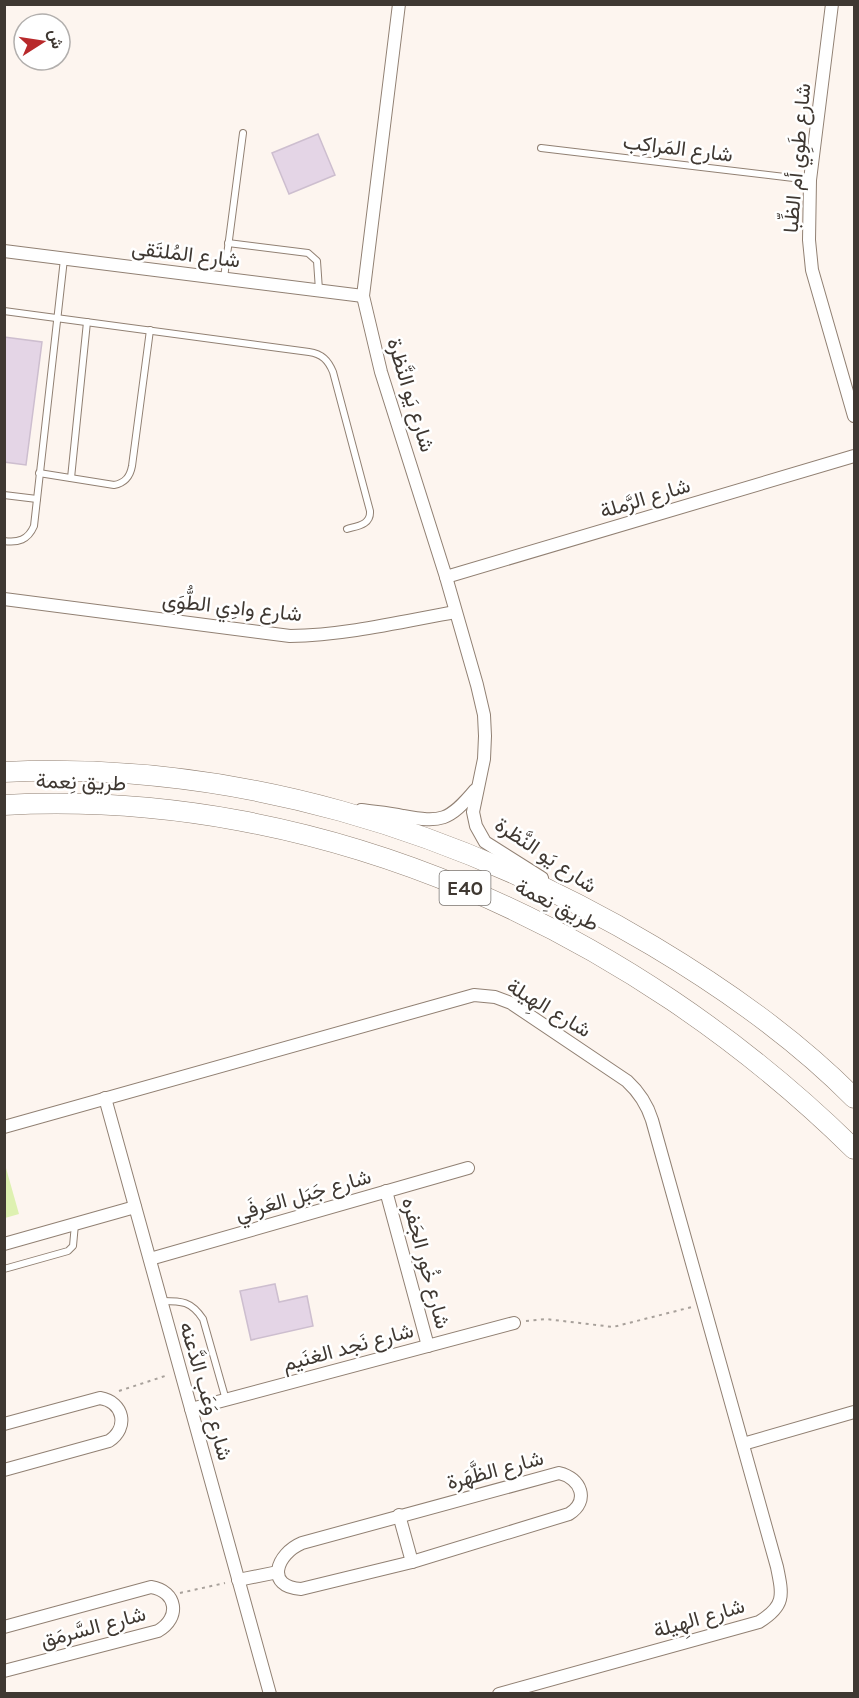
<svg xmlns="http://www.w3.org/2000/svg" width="859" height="1698" font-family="Karla,Vazirmatn,sans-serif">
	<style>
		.green { fill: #def1b1 }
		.building { fill: #e4d5e6; stroke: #cdbecf; stroke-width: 1.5 }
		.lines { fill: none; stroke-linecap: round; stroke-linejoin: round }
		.service-casing { stroke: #918073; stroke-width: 8 }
		.minor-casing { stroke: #918073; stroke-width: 14 }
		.primary-casing { stroke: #918073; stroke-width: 21 }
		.path { stroke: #a8a19b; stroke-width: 2; stroke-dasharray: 3 4.5; stroke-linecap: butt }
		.service { stroke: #fff; stroke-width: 6 }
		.minor { stroke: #fff; stroke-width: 12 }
		.primary { stroke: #fff; stroke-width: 20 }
		.labels { text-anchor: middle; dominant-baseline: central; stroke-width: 5; stroke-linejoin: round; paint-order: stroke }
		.shield { fill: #fff; stroke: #797470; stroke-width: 1.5 }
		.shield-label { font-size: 20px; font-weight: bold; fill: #3f3832 }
		.street-label { font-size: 21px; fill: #3f3832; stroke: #fff }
	</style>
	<rect width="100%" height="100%" fill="#fdf5ef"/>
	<path class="green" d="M4 1161 19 1214 5 1218H4Z"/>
	<g class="building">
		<path d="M318 134 335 175 289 194 272 153Z"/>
		<path d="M4 337 42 342 26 465 4 462Z"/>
		<path d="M275 1284 279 1302 307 1296 313 1326 251 1340 240 1291Z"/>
	</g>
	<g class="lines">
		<defs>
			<g id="service">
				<path d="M541 148 810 180"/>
				<path d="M228 243 308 253 317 261 319 290"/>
				<path d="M224 278 243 133"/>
				<path d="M4 311 309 352C322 354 328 360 333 372L370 511C371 525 357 526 347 529"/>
				<path d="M39 473 114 485C125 483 130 477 132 466L150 330"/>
				<path d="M71 478 87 322"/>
				<path d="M4 495 37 499"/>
				<path d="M4 541C18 543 28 540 34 526L64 259"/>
				<path d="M4 1269 68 1251 73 1246 75 1224"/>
				<path d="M162 1301C182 1301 191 1301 203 1319L226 1400"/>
			</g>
			<g id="minor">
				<path d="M399 4 363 296 381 372 446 577 477 685 484 715 485 736 484 759 473 812 476 826 485 842 542 878"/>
				<path d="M832 4 810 180 809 240 812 270 854 416"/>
				<path d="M4 251 363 296"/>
				<path d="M446 577 854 456"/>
				<path d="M4 599 290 636C346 635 400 622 455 612"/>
				<path d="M361 810C375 812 389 813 403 816 441 823 449 821 475 790"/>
				<path d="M105 1098 270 1694"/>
				<path d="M4 1127 474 995 495 997 511 1003 627 1081C640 1093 647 1104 652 1120L777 1567C783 1596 785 1606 759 1622L499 1694"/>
				<path d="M386 1191 428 1346"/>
				<path d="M4 1244 135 1207"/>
				<path d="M150 1259 468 1168"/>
				<path d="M191 1409 514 1323"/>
				<path d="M4 1424 100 1398C124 1402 129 1428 109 1441L4 1470"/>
				<path d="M743 1444 854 1412"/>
				<path d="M559 1473C581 1478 590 1501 569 1514L412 1562 301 1589C265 1587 276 1554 302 1543Z"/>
				<path d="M399 1515 412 1562"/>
				<path d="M238 1580 278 1572"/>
				<path d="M4 1627 151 1587C177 1591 181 1618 158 1631L4 1671"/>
			</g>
			<g id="primary">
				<path d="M4 772C234 761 456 829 653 946 725 989 795 1038 854 1098"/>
				<path d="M4 805C323 788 630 929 854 1149"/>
			</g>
		</defs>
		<use href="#service" class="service-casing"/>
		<use href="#minor" class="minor-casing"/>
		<use href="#primary" class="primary-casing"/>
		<g class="path">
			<path d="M526 1321 546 1319 613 1327 692 1307"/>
			<path d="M119 1391 168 1375"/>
			<path d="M180 1593 225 1583"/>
		</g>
		<use href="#service" class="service"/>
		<use href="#minor" class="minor"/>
		<use href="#primary" class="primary"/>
	</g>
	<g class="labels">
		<rect class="shield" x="439.5" y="871" width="51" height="34" rx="4.5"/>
		<g class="shield-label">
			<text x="465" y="888">E40</text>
		</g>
		<g class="street-label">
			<text transform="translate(678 148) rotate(7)">شارع المَراكِب</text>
			<text transform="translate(797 158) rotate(-85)">شارع طَوِي أم الظِّبا</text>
			<text transform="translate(186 254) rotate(7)">شارع المُلتَقى</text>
			<text transform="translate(411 395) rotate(73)">شارع يَو النَّظرة</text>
			<text transform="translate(645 498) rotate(-17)">شارع الرَّملة</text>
			<text transform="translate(232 607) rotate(6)">شارع وادِي الطُّوَى</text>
			<text transform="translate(81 782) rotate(2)">طريق نِعمة</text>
			<text transform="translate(546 855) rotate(34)">شارع يَو النَّظرة</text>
			<text transform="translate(557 905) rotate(27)">طريق نِعمة</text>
			<text transform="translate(549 1008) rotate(31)">شارع الهِيلة</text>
			<text transform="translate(303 1195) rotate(-16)">شارع جَبَل العَرفَي</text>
			<text transform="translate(426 1263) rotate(75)">شارع خُور الجَفره</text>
			<text transform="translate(348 1347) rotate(-15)">شارع نَجد الغنَيم</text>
			<text transform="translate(206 1391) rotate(74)">شارع وَعَب الدَّعنه</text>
			<text transform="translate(495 1470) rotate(-15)">شارع الظَّهَرة</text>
			<text transform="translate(699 1618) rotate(-16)">شارع الهِيلة</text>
			<text transform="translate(93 1627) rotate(-15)">شارع السَّرمَق</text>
		</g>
	</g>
	<rect width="859" height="1698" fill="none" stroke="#3f3832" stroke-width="12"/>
	<g transform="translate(42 42) rotate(78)"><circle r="28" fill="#ffffff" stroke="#b2afad" stroke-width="1.5"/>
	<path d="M0-4.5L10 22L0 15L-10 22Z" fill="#b8292b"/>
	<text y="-9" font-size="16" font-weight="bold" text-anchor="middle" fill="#3f3832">ش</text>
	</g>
</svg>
